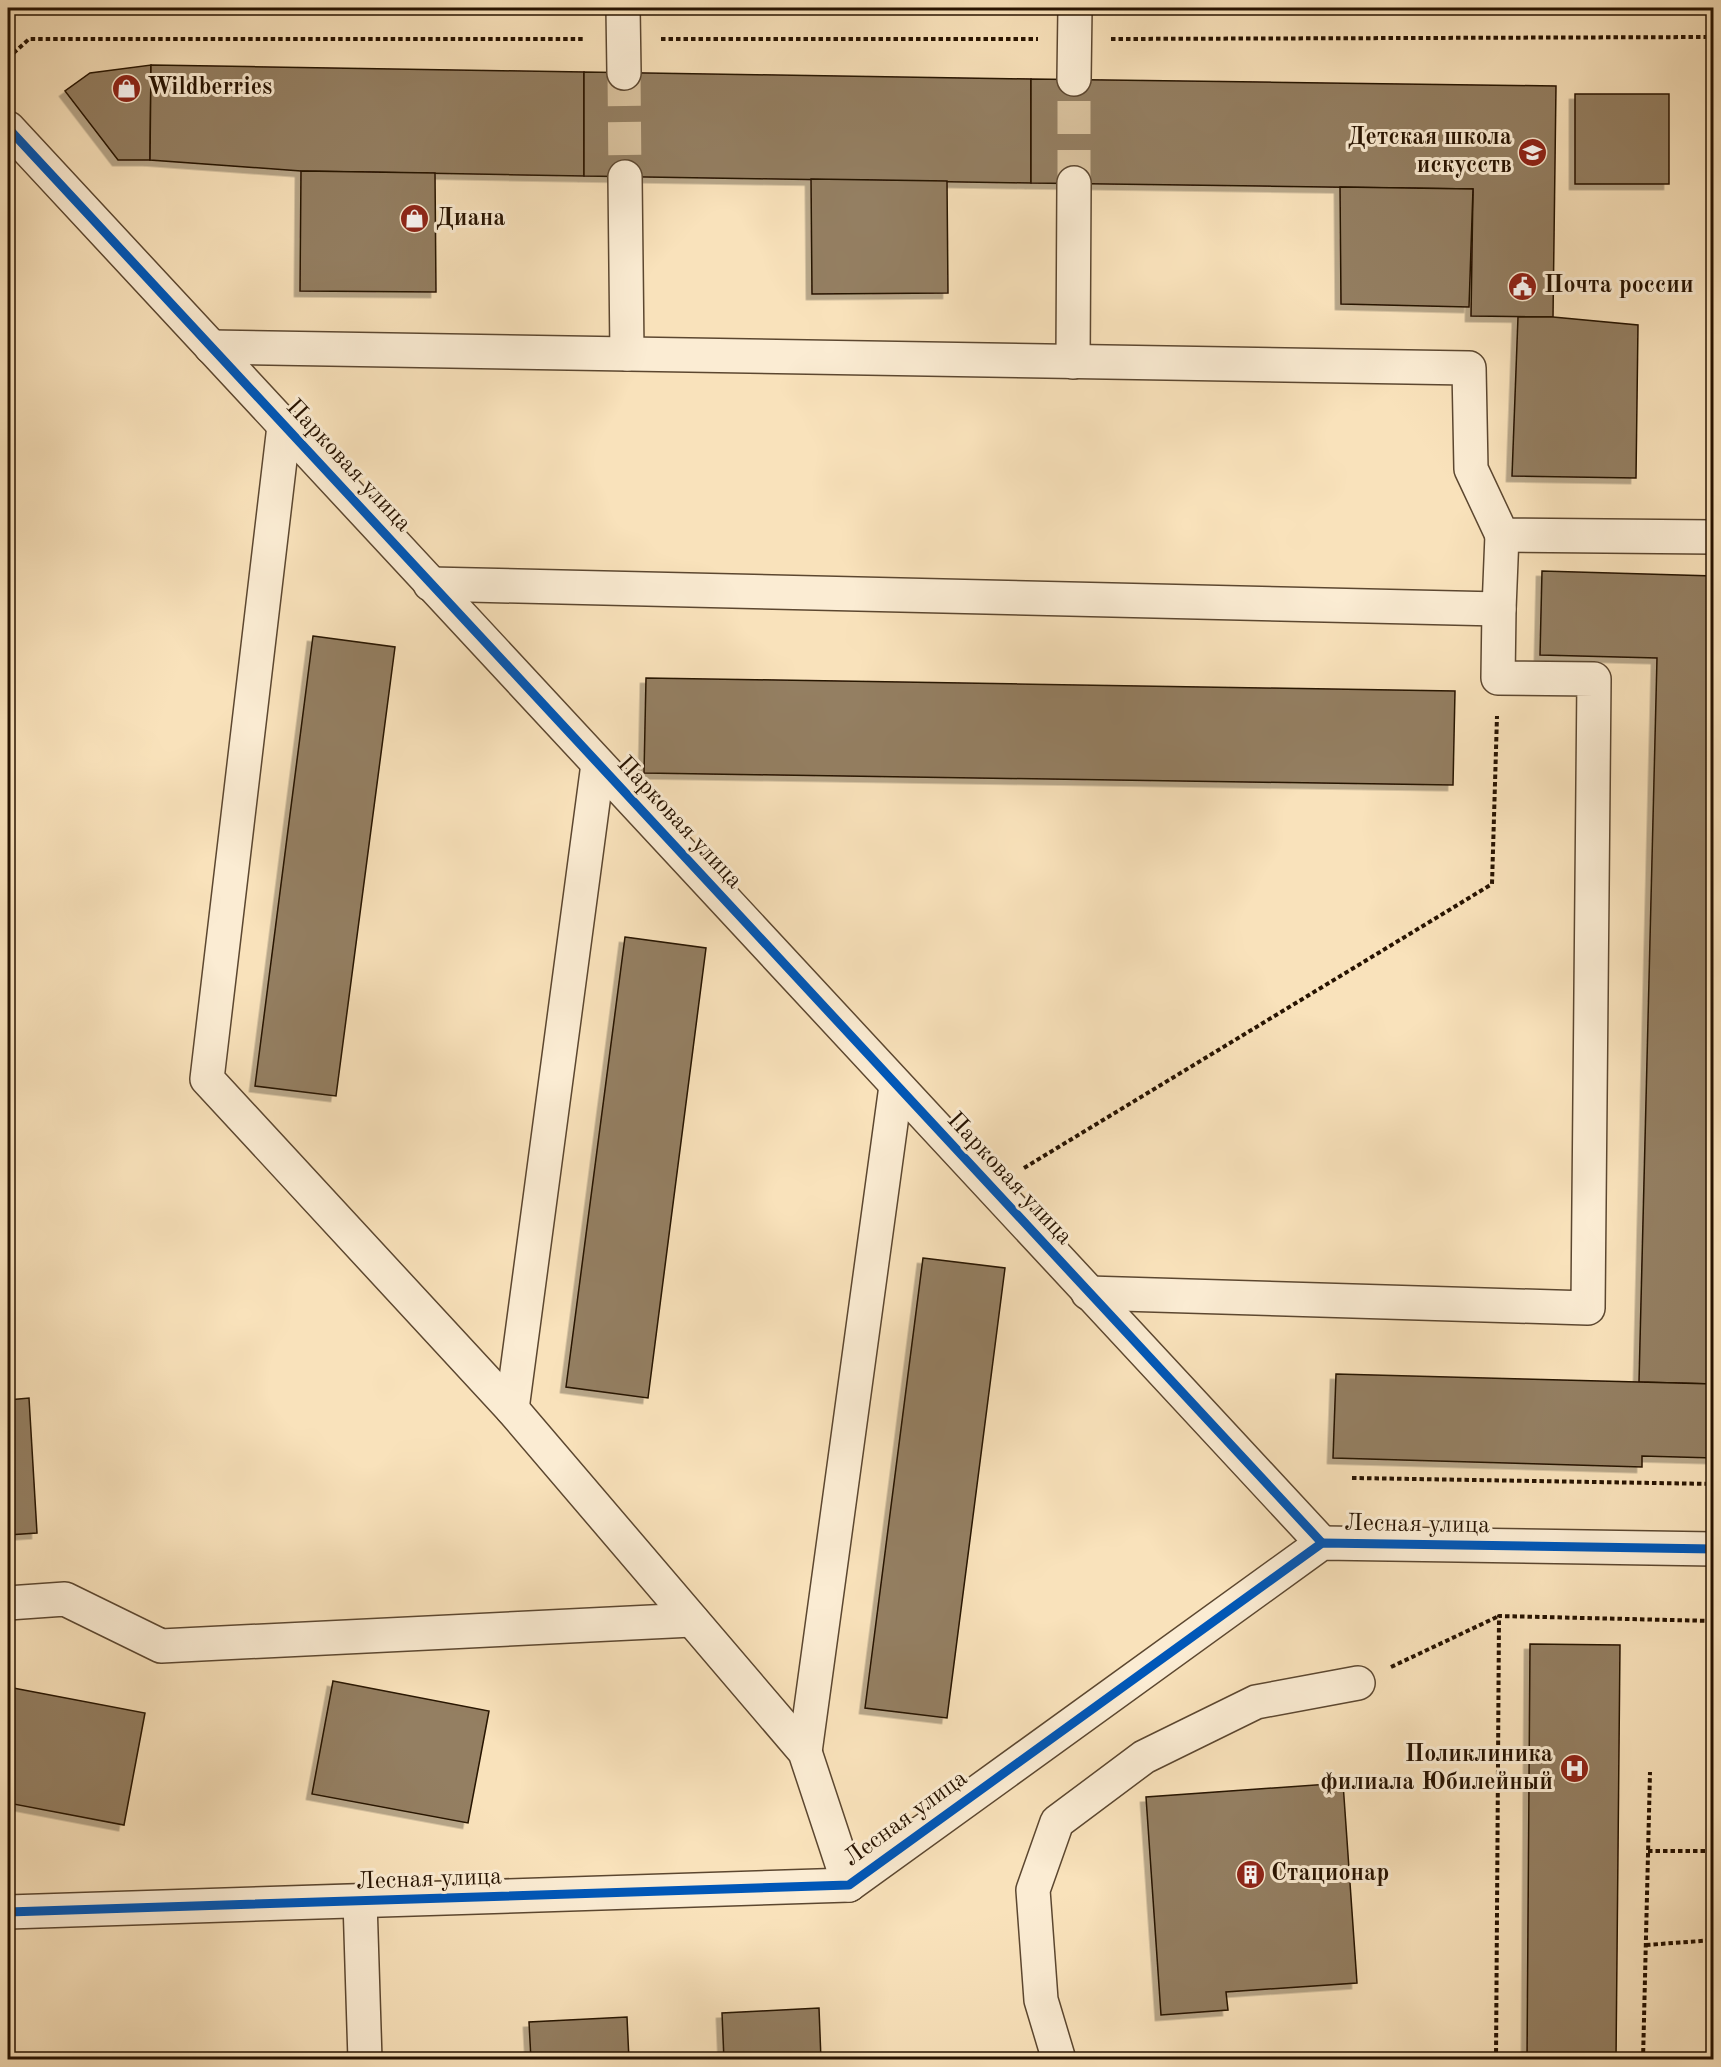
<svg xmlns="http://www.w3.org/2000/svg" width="1721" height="2067" font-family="'Old Standard TT',serif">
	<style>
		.building { fill: #947f62; stroke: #271301; stroke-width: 1.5; filter: url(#shadow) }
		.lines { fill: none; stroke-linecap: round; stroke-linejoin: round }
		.minor-tunnel { stroke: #dac39f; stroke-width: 33; stroke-dasharray: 33 16; stroke-linecap: butt }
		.minor-casing { stroke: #5c4730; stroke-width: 36 }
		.path { stroke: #271301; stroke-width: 4; stroke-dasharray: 4.5 3; stroke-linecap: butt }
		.minor { stroke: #fbecd3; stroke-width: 33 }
		.cycleway-casing { stroke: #fbecd3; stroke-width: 13 }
		.cycleway { stroke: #0057b8; stroke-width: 9 }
		.labels { text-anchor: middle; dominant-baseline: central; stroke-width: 6; stroke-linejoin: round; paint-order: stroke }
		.poi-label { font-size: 24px; font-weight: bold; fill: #271301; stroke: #fbecd3; text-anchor: start }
		.street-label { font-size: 24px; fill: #271301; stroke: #fbecd3 }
	</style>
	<defs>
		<filter id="shadow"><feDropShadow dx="-5.5" dy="5.5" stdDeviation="0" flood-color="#0004"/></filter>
	</defs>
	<rect width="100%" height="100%" fill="#f9e2bb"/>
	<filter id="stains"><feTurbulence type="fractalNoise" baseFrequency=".00333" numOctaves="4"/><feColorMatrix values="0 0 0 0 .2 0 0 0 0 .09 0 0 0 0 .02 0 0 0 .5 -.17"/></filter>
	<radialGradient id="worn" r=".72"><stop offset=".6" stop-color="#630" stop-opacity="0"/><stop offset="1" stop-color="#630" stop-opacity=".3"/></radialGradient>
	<g class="building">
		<path d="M151 65 150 160H118L65 91 90 73Z"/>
		<path d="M151 65 584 72V176L301 171 150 160Z"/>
		<path d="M584 72 1031 79V183L584 176Z"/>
		<path d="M1031 79 1556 86 1553 317 1471 316 1473 189 1031 183Z"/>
		<rect x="1575" y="94" width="94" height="90"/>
		<path d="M301 171 435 173 436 292 300 291Z"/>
		<path d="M811 179 947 181 948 293 812 294Z"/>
		<path d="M1340 187 1473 189 1469 307 1341 304Z"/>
		<path d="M1518 317H1553L1638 325 1636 478 1512 476Z"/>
		<path d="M1542 571 1714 576V1384L1639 1382 1657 658 1540 655Z"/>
		<path d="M313 636 395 647 336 1096 255 1086Z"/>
		<path d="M646 678 1455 691 1453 785 644 773Z"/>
		<path d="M625 937 706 948 648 1398 566 1387Z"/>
		<path d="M923 1258 1005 1268 947 1718 865 1708Z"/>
		<path d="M1336 1374 1714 1384V1458L1642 1456V1467L1333 1458Z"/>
		<path d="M29 1398 37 1533 8 1535V1400Z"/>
		<path d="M1530 1644 1620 1645 1616 2060H1527Z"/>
		<path d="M333 1681 489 1711 468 1823 312 1794Z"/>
		<path d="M8 1687 145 1713 124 1825 8 1803Z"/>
		<path d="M1343 1783 1357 1983 1226 1992 1228 2010 1161 2015 1146 1797Z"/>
		<path d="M819 2008 821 2060H724L722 2013Z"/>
		<path d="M627 2017 629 2060H531L529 2022Z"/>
	</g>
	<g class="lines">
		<g class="minor-tunnel">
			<path d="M624 73 625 177"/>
			<path d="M1074 183V79"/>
		</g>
		<defs>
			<g id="minor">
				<path d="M623 8 624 73"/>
				<path d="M1074 79 1075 8"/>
				<path d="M8 128 1322 1543"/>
				<path d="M625 177 627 354"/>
				<path d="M211 347 1469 368 1471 469 1502 535 1714 537"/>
				<path d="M1073 362 1074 183"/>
				<path d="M284 426 207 1079 512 1409 805 1752 849 1885"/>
				<path d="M430 584 1499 609 1502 535"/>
				<path d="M1088 1293 1588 1308 1594 679 1498 678 1499 609"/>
				<path d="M512 1409 598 764"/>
				<path d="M8 1603 65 1599 161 1646 692 1620"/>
				<path d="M805 1752 896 1086"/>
				<path d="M360 1901 365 2060"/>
				<path d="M8 1912 849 1885 1322 1543 1714 1549"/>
				<path d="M1059 2060 1041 2000 1033 1890 1057 1822 1144 1757 1256 1702 1358 1683"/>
			</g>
		</defs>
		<use href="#minor" class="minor-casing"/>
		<g class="path">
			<path d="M661 39H1038"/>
			<path d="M1111 39 1714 37"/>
			<path d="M8 58 29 39H585"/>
			<path d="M1024 1168 1492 884 1497 716"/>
			<path d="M1352 1478 1714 1484"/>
			<path d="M1391 1667 1499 1616"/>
			<path d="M1648 1851H1714"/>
			<path d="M1646 1945 1714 1940"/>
			<path d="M1496 2060 1499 1616 1714 1621"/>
			<path d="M1643 2060 1650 1772"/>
		</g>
		<use href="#minor" class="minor"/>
		<defs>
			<g id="cycleway">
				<path d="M8 128 1322 1543"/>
				<path d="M8 1912 849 1885 1322 1543 1714 1549"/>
			</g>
		</defs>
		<use href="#cycleway" class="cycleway-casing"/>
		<use href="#cycleway" class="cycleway"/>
	</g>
	<defs>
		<symbol id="shop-disc" viewBox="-11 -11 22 22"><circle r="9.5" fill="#8f2418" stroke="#fbecd3"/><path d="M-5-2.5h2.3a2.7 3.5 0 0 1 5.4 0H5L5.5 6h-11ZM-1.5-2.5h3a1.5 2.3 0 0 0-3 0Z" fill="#fff"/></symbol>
		<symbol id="school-disc" viewBox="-11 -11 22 22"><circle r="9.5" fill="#8f2418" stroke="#fbecd3"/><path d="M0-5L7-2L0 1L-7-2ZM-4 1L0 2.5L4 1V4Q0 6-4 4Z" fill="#fff"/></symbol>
		<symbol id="civic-disc" viewBox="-11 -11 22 22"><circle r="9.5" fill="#8f2418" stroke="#fbecd3"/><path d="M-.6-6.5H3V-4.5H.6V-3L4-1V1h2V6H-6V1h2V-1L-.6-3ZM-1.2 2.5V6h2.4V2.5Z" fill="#fff"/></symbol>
		<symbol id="hospital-disc" viewBox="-11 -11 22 22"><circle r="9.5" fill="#8f2418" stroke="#fbecd3"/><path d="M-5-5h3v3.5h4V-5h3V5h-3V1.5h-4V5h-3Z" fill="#fff"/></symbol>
		<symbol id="building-disc" viewBox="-11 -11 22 22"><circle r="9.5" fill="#8f2418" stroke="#fbecd3"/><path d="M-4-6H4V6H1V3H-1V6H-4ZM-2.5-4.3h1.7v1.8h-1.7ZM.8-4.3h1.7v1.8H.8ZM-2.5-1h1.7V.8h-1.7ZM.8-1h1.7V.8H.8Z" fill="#fff"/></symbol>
	</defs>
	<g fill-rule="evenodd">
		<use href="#shop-disc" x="110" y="72" width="33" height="33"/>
		<use href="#school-disc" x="1516" y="136" width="33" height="33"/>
		<use href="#shop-disc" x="398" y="202" width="33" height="33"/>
		<use href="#civic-disc" x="1506" y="270" width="33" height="33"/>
		<use href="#hospital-disc" x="1558" y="1752" width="33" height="33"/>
		<use href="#building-disc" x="1234" y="1858" width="33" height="33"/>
	</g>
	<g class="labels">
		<g class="poi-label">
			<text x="147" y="88">Wildberries</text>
			<text x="1512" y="138" text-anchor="end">Детская школа<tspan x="1512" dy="28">искусств</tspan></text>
			<text x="436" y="219">Диана</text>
			<text x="1544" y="286">Почта россии</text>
			<text x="1553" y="1755" text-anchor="end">Поликлиника<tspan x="1553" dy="28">филиала Юбилейный</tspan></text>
			<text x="1271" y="1874">Стационар</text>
		</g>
		<g class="street-label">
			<text transform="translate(348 466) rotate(47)">Парковая улица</text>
			<text transform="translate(679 823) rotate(47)">Парковая улица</text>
			<text transform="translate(1009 1179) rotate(47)">Парковая улица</text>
			<text transform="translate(1417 1525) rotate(1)">Лесная улица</text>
			<text transform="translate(906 1819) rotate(-36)">Лесная улица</text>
			<text transform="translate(429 1880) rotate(-2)">Лесная улица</text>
		</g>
	</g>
	<rect width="1721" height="2067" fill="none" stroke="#f9e2bb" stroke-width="30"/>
	<rect x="9" y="9" width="1703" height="2049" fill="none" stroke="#271301" stroke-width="3"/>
	<rect x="15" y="15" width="1691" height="2037" fill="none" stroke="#271301" stroke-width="1.5"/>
	<rect width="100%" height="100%" filter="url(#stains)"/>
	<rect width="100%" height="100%" fill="url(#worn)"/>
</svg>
